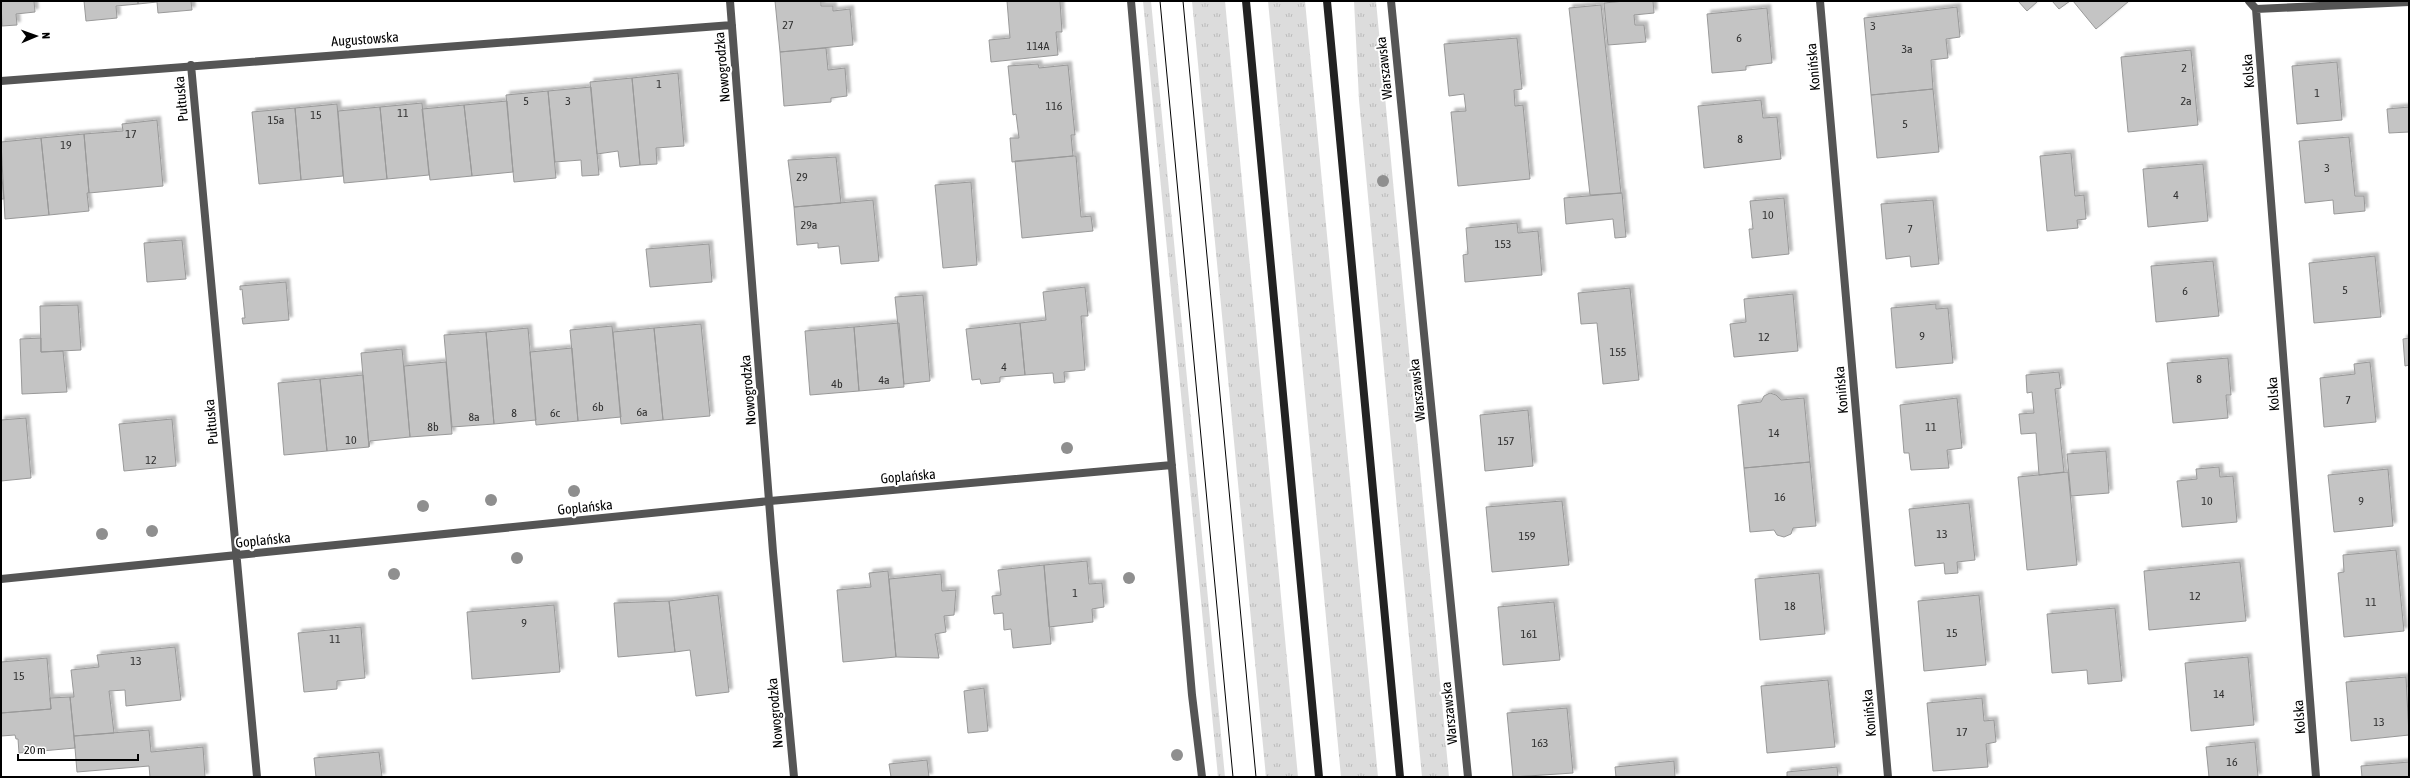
<svg xmlns="http://www.w3.org/2000/svg" width="2410" height="778" viewBox="0 0 2410 778" font-family="'Asap Condensed',sans-serif">
  <style>
    .grass { fill: url(#grass-tufts) }
    .building { fill: #c4c4c4; stroke: #999; filter: url(#shadow) }
    .lines { fill: none; stroke-linecap: round; stroke-linejoin: round }
    .street { stroke: #555; stroke-width: 8 }
    .secondary { stroke: #222; stroke-width: 8 }
    .tram { stroke: #000; stroke-width: 1 }
    .tree { fill: #8f8f8f }
    .labels { text-anchor: middle; dominant-baseline: central; stroke-width: 4; stroke-linejoin: round; paint-order: stroke }
    .number-label { font-size: 12px; fill: #313131 }
    .street-label { font-size: 14px; fill: #000; stroke: #fff }
  </style>
  <defs>
    <pattern id="grass-tufts" width="24" height="20" patternUnits="userSpaceOnUse"><rect width="24" height="20" fill="#dcdcdc"/><path d="M3 7l-1-3M5 7V3M7 7l1-3M15 17l-1-3M17 17v-4M19 17l1-3" fill="none" stroke="#bbb"/></pattern>
    <filter id="shadow"><feDropShadow dx="3.5" dy="-3.5" stdDeviation="1" flood-color="#0004"/></filter>
  </defs>
  <rect width="100%" height="100%" fill="#fff"/>
  <!-- grass -->
  <path class="grass" d="M1143,1H1151L1225,777H1218Z
    M1192,1H1225L1298,777H1266Z
    M1268,1H1305L1378,777H1341Z
    M1354,1H1376L1449,777H1422L1359,100Z"/>
  <!-- building -->
  <path class="building" d="M1,1H34L35,12L16,14L17,25L2,26Z
    M84,1H138V4L116,6L117,18L86,21Z
    M138,1H191L192,10L158,13L157,2L138,4Z
    M775,1H821V6H833V11L850,9L853,45L780,52Z
    M1007,1H1060L1062,32H1056L1058,55L991,62L989,40L1010,38Z
    M1625,1H1653L1654,13L1634,15L1635,25H1644L1646,42L1608,45L1604,3Z
    M2018,1H2038L2027,11Z
    M2052,1H2070L2059,9Z
    M2073,1H2129L2096,29Z
    M1601,5L1621,193L1590,195L1569,8Z
    M1957,7L1960,37L1946,39L1948,58L1931,60L1933,89L1871,95L1864,18Z
    M1767,8L1772,63L1746,66V70L1712,73L1707,14Z
    M1517,38L1522,89L1514,90L1515,106L1523,105L1530,179L1458,186L1451,112L1466,111L1464,94L1449,96L1444,44Z
    M826,48L828,70L845,68L847,96L831,98V102L784,106L780,52Z
    M2191,50L2198,125L2128,132L2121,57Z
    M2337,62L2342,120L2297,124L2292,66Z
    M1038,64L1039,68L1068,65L1075,135H1071L1073,156L1012,162L1010,138H1019L1016,114L1013,115L1008,66Z
    M678,73L684,146L656,148L657,164L640,165L632,78Z
    M632,78L640,165L620,167L618,151L597,154L590,82Z
    M591,87L599,175L582,176L581,160L555,162L548,91Z
    M1933,89L1939,152L1877,158L1871,95Z
    M548,91L556,178L514,182L506,95Z
    M1761,100L1763,118L1777,117L1781,159L1704,168L1698,106Z
    M507,101L513,172L472,176L464,105Z
    M422,103L429,175L387,179L380,107Z
    M337,104L343,176L301,180L295,108Z
    M464,105L472,176L430,180L422,109Z
    M380,107L387,179L344,183L338,111Z
    M2409,107V132L2389,133L2387,109Z
    M295,108L301,180L259,184L252,112Z
    M157,120L163,186L89,193L84,134L123,131L122,124Z
    M84,134L89,193H87L89,211L49,215L41,138Z
    M2349,137L2355,196H2364L2365,211L2334,214L2333,200L2305,203L2299,141Z
    M41,138L49,215L5,219L1,142Z
    M2071,153L2075,196L2084,195L2086,219L2077,220L2078,228L2047,231L2040,156Z
    M1073,156H1076L1081,217L1091,216L1093,231L1022,238L1015,161Z
    M836,157L841,203L794,207L788,160Z
    M2203,164L2208,221L2148,227L2143,169Z
    M1,167L4,199H1Z
    M971,182L977,265L943,268L935,185Z
    M1622,193L1626,237L1615,238L1613,219L1566,224L1564,198Z
    M1784,198L1789,254L1752,258L1749,229H1753L1750,201Z
    M873,200L879,261L841,264L839,246L818,248V243L797,245L794,207Z
    M1933,200L1939,264L1911,267L1910,256L1886,259L1881,204Z
    M1517,223L1518,233L1538,231L1542,275L1465,282L1463,255L1468,254L1466,228Z
    M182,240L186,279L147,282L144,243Z
    M709,244L712,282L650,287L646,249Z
    M2375,256L2381,317L2314,323L2309,263Z
    M2213,261L2219,316L2156,322L2151,266Z
    M286,282L289,320L243,324L242,318H245L242,289L240,290V286Z
    M1085,287L1088,316H1081L1085,370L1064,372L1065,382L1054,383L1053,373L1025,375L1020,323L1046,320L1043,292Z
    M1630,288L1639,380L1603,384L1597,323L1581,324L1578,293Z
    M1793,294L1798,351L1734,357L1730,324L1746,322L1744,299Z
    M923,295L930,381L904,384L895,297Z
    M1936,304V309L1948,308L1953,363L1896,368L1891,308Z
    M78,305L81,350L41,352L40,306Z
    M899,323L904,387L859,391L854,327Z
    M1020,323L1025,375L1000,377V382L981,384L980,379L972,380L966,329Z
    M701,324L710,416L663,420L654,328Z
    M612,326L621,417L578,421L570,330Z
    M854,327L859,391L810,395L805,331Z
    M528,328L536,420L494,424L486,332Z
    M654,328L663,420L621,424L613,332Z
    M486,332L494,424L452,427L444,335Z
    M41,338V352L63,351L67,392L22,394L20,339Z
    M2409,338V365L2405,366L2403,339Z
    M572,348L578,421L536,425L530,352Z
    M402,349L410,437L370,441L369,447L361,353Z
    M2228,358L2231,395H2226L2228,418L2173,423L2167,363Z
    M446,362L452,434L410,437L404,366Z
    M2370,362L2376,422L2324,427L2320,378L2355,374L2354,364Z
    M2059,372L2061,388L2055,389L2064,472L2039,475L2036,433L2021,434L2019,414L2034,413L2032,392L2027,393L2026,375Z
    M363,375L369,447L327,451L320,379Z
    M320,379L327,451L284,455L278,383Z
    M1770,393L1776,395L1781,400L1804,398L1810,462L1744,468L1738,405L1761,402L1764,396Z
    M1957,398L1962,448L1947,450L1949,468L1911,470L1909,453H1904L1900,405Z
    M1528,410L1533,466L1485,471L1480,415Z
    M26,418L31,478L1,481V420Z
    M172,419L176,466L124,471L119,424Z
    M2106,451L2109,493L2071,496L2067,454Z
    M1810,462L1816,526L1793,528L1791,534L1784,537L1777,535L1774,530L1750,532L1744,468Z
    M2219,467L2220,477L2233,476L2237,522L2182,527L2177,481L2197,479L2196,469Z
    M2388,469L2393,526L2334,532L2328,475Z
    M2068,472L2077,565L2027,570L2018,477Z
    M1562,501L1569,565L1492,572L1486,507Z
    M1969,503L1975,560L1957,562L1958,573L1945,574L1944,563L1915,566L1909,509Z
    M2396,550L2404,631L2344,637L2338,573L2344,572L2343,555Z
    M1087,561L1089,584L1102,583L1104,607L1092,609L1093,622L1049,627L1044,565Z
    M2240,562L2246,621L2149,630L2144,571Z
    M1044,565L1051,644L1013,648L1011,629L1004,630L1003,613L994,614L992,596L1001,595L998,570Z
    M888,571L896,657L843,662L837,590L871,587L869,573Z
    M1819,573L1825,634L1760,640L1755,579Z
    M941,574L942,591L956,590L954,615L944,616L946,632L935,634L939,658L896,657L889,579Z
    M718,595L729,692L696,696L690,650L675,652L669,601Z
    M1979,595L1986,665L1924,671L1918,601Z
    M669,601L675,652L618,657L614,603Z
    M1554,602L1560,660L1503,665L1498,607Z
    M554,605L560,672L472,679L467,612Z
    M2115,608L2122,681L2088,684L2087,670L2052,673L2047,614Z
    M361,627L365,678L337,681V689L304,692L298,633Z
    M175,647L181,700L126,706L125,690L109,691L114,733L74,736L70,697H74L71,670L99,667L97,655Z
    M2248,657L2254,725L2191,731L2185,663Z
    M47,658L51,709L1,713V662Z
    M2406,677L2409,735L2351,741L2346,682Z
    M1828,680L1835,747L1767,753L1761,686Z
    M984,688L988,731L968,733L964,691Z
    M70,697L75,748L19,753L18,739H16L15,735L1,736V713L51,709L50,698Z
    M1982,698L1984,721L1994,720L1996,742L1986,744L1988,767L1933,771L1927,703Z
    M1567,708L1573,773L1513,777L1507,713Z
    M149,730L151,752L203,747L205,777H150L149,766L77,772L74,736Z
    M2255,742L2258,777H2209L2206,747Z
    M379,752L382,777H316L314,758Z
    M927,760L929,777H891L889,764Z
    M1674,761L1675,777H1616L1615,767Z
    M2409,762V777H2362L2361,766Z
    M1837,767L1838,777H1787V772Z"/>
  <g class="lines">
    <!-- street -->
    <path class="street" d="M730,1L773,552L794,777
      M1131,1L1192,695L1202,777
      M1391,1L1468,777
      M1820,1L1888,777
      M2249,1L2256,9L2409,2
      M2256,9L2316,777
      M191,65L257,777
      M1,81L732,25
      M1,579L770,501L1172,465"/>
    <!-- secondary -->
    <path class="secondary" d="M1246,1L1319,777
      M1327,1L1400,777"/>
    <!-- tram -->
    <path class="tram" d="M1160,1L1233,777
      M1183,1L1256,777"/>
  </g>
  <!-- trees -->
  <g class="tree">
    <circle cx="1383" cy="181" r="6"/>
    <circle cx="1067" cy="448" r="6"/>
    <circle cx="574" cy="491" r="6"/>
    <circle cx="491" cy="500" r="6"/>
    <circle cx="423" cy="506" r="6"/>
    <circle cx="152" cy="531" r="6"/>
    <circle cx="102" cy="534" r="6"/>
    <circle cx="517" cy="558" r="6"/>
    <circle cx="394" cy="574" r="6"/>
    <circle cx="1129" cy="578" r="6"/>
    <circle cx="1177" cy="755" r="6"/>
  </g>
  <g class="labels">
    <!-- number labels -->
    <g class="number-label">
      <text x="788" y="25">27</text>
      <text x="1873" y="26">3</text>
      <text x="1739" y="38">6</text>
      <text x="1038" y="46">114A</text>
      <text x="1907" y="49">3a</text>
      <text x="2184" y="68">2</text>
      <text x="659" y="84">1</text>
      <text x="2317" y="93">1</text>
      <text x="526" y="101">5</text>
      <text x="568" y="101">3</text>
      <text x="2186" y="101">2a</text>
      <text x="1054" y="106">116</text>
      <text x="403" y="113">11</text>
      <text x="316" y="115">15</text>
      <text x="276" y="120">15a</text>
      <text x="1905" y="124">5</text>
      <text x="131" y="134">17</text>
      <text x="1740" y="139">8</text>
      <text x="66" y="145">19</text>
      <text x="2327" y="168">3</text>
      <text x="802" y="177">29</text>
      <text x="2176" y="195">4</text>
      <text x="1768" y="215">10</text>
      <text x="809" y="225">29a</text>
      <text x="1910" y="229">7</text>
      <text x="1503" y="244">153</text>
      <text x="2345" y="290">5</text>
      <text x="2185" y="291">6</text>
      <text x="1922" y="336">9</text>
      <text x="1764" y="337">12</text>
      <text x="1618" y="352">155</text>
      <text x="1004" y="367">4</text>
      <text x="2199" y="379">8</text>
      <text x="884" y="380">4a</text>
      <text x="837" y="384">4b</text>
      <text x="2348" y="400">7</text>
      <text x="598" y="407">6b</text>
      <text x="642" y="412">6a</text>
      <text x="514" y="413">8</text>
      <text x="555" y="413">6c</text>
      <text x="474" y="417">8a</text>
      <text x="433" y="427">8b</text>
      <text x="1931" y="427">11</text>
      <text x="1774" y="433">14</text>
      <text x="351" y="440">10</text>
      <text x="1506" y="441">157</text>
      <text x="151" y="460">12</text>
      <text x="1780" y="497">16</text>
      <text x="2207" y="501">10</text>
      <text x="2361" y="501">9</text>
      <text x="1942" y="534">13</text>
      <text x="1527" y="536">159</text>
      <text x="1075" y="593">1</text>
      <text x="2195" y="596">12</text>
      <text x="2371" y="602">11</text>
      <text x="1790" y="606">18</text>
      <text x="524" y="623">9</text>
      <text x="1952" y="633">15</text>
      <text x="1529" y="634">161</text>
      <text x="335" y="639">11</text>
      <text x="136" y="661">13</text>
      <text x="19" y="676">15</text>
      <text x="2219" y="694">14</text>
      <text x="2379" y="722">13</text>
      <text x="1962" y="732">17</text>
      <text x="1540" y="743">163</text>
      <text x="2232" y="762">16</text>
    </g>
    <!-- street labels -->
    <g class="street-label">
      <text transform="translate(365 39) rotate(-4)">Augustowska</text>
      <text transform="translate(722 67) rotate(-95)">Nowogrodzka</text>
      <text transform="translate(1813 67) rotate(-95)">Konińska</text>
      <text transform="translate(1384 68) rotate(-96)">Warszawska</text>
      <text transform="translate(2248 71) rotate(-94)">Kolska</text>
      <text transform="translate(181 99) rotate(-95)">Pułtuska</text>
      <text transform="translate(748 390) rotate(-95)">Nowogrodzka</text>
      <text transform="translate(1417 390) rotate(-96)">Warszawska</text>
      <text transform="translate(1841 390) rotate(-95)">Konińska</text>
      <text transform="translate(2273 394) rotate(-94)">Kolska</text>
      <text transform="translate(211 422) rotate(-95)">Pułtuska</text>
      <text transform="translate(908 476) rotate(-5)">Goplańska</text>
      <text transform="translate(585 507) rotate(-6)">Goplańska</text>
      <text transform="translate(263 540) rotate(-6)">Goplańska</text>
      <text transform="translate(775 713) rotate(-95)">Nowogrodzka</text>
      <text transform="translate(1449 713) rotate(-96)">Warszawska</text>
      <text transform="translate(1869 713) rotate(-95)">Konińska</text>
      <text transform="translate(2299 717) rotate(-94)">Kolska</text>
    </g>
  </g>
  <!-- border -->
  <rect width="2410" height="778" fill="none" stroke="#000000" stroke-width="4"/>
  <!-- north arrow -->
  <g transform="translate(36 36) rotate(88)" stroke="#ffffff" stroke-width="3" paint-order="stroke">
  <path d="M0-3L7 15L0 10L-7 15Z" fill="#000000"/>
  <text y="-6" font-size="11" font-weight="bold" text-anchor="middle" fill="#000000">N</text>
  </g>
  <!-- scale -->
  <path d="M18 754v6h120v-6" fill="none" stroke="#000000" stroke-width="2"/>
  <text x="24" y="754" font-size="12" fill="#000000" stroke="#ffffff" stroke-width="3" paint-order="stroke">20 m</text>
</svg>
